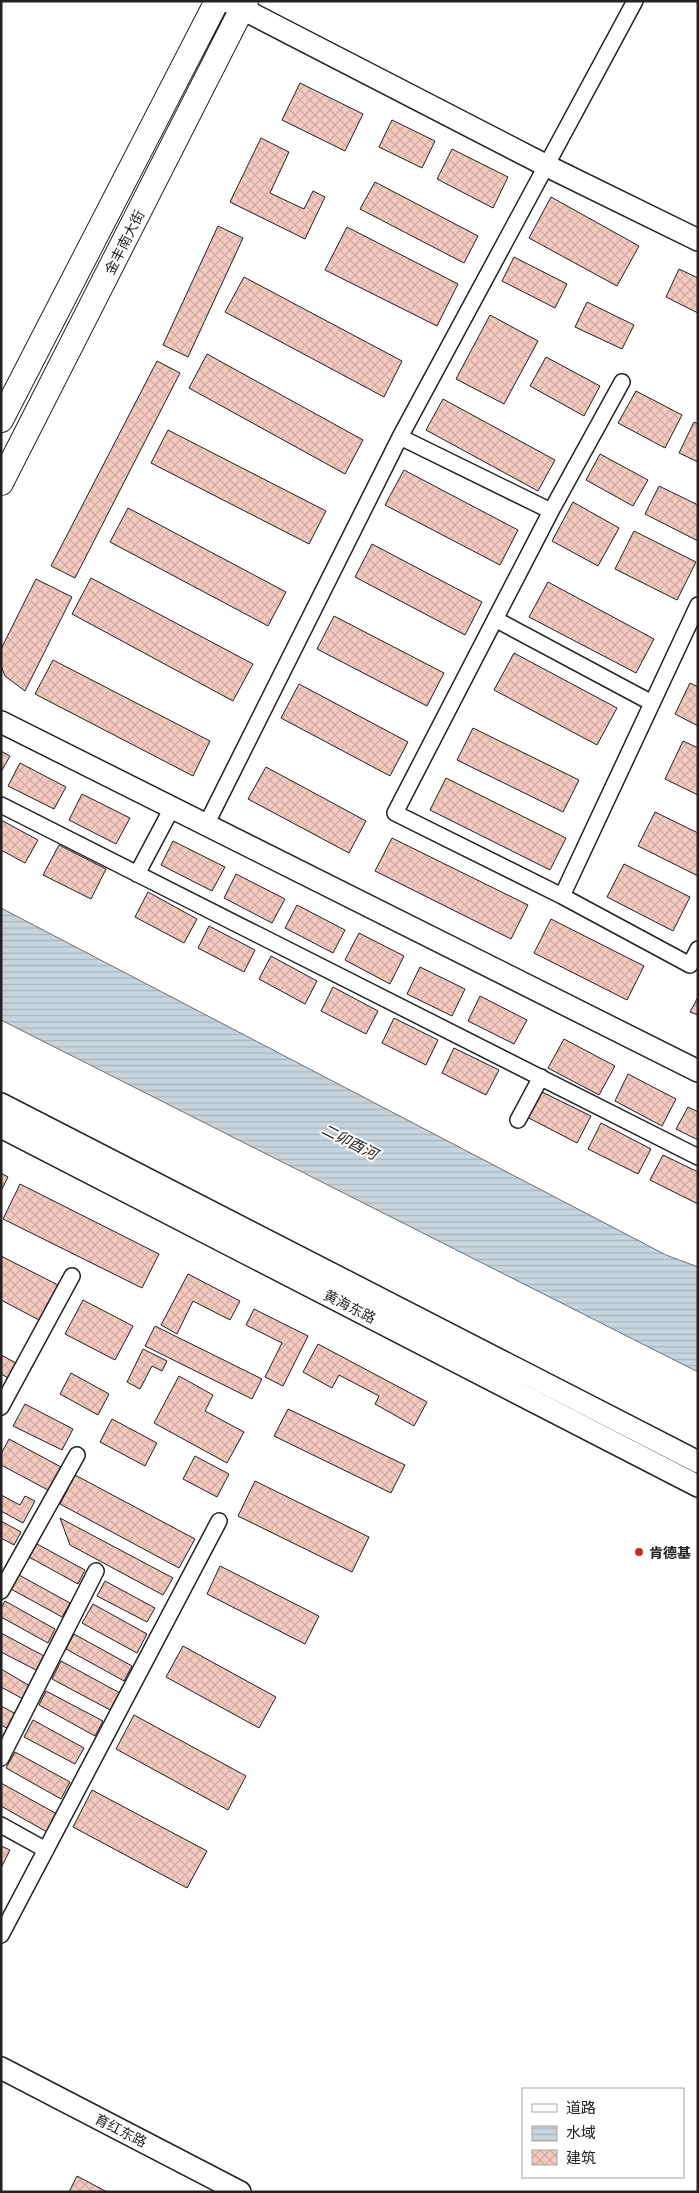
<svg xmlns="http://www.w3.org/2000/svg" width="699" height="2193" viewBox="0 0 699 2193" font-family="Lato,'Noto Sans SC',sans-serif">
  <style>
    .water { fill: url(#water-rules); stroke: #6f6f6f }
    .building { fill: url(#building-cross-hatch); stroke: #222 }
    .lines { fill: none; stroke-linecap: round; stroke-linejoin: round }
    .street-casing { stroke: #222; stroke-width: 18 }
    .secondary-casing { stroke: #222; stroke-width: 24 }
    .primary-casing { stroke: #222; stroke-width: 26 }
    .street { stroke: #fff; stroke-width: 15 }
    .secondary { stroke: #fff; stroke-width: 21 }
    .primary { stroke: #fff; stroke-width: 24 }
    .poi-dot { fill: #c62828; stroke: #fff; stroke-width: 2 }
    .labels { text-anchor: middle; dominant-baseline: central; stroke-width: 4; stroke-linejoin: round; paint-order: stroke }
    .street-label { font-size: 14px; fill: #222; stroke: #fff }
    .poi-label { font-size: 14px; font-weight: bold; fill: #222; stroke: #fff; text-anchor: start }
    .water-label { font-size: 15px; font-style: italic; fill: #222; stroke: #fff }
  </style>
  <defs>
    <pattern id="water-rules" width="6" height="5" patternUnits="userSpaceOnUse" patternTransform="scale(1.25)"><rect width="6" height="5" fill="#c7d3dd"/><path d="M0 2.5h6" fill="none" stroke="#abb5bd"/></pattern>
    <pattern id="building-cross-hatch" width="8" height="8" patternUnits="userSpaceOnUse" patternTransform="scale(1.25)"><rect width="8" height="8" fill="#f3c9c0"/><path d="M0 0l8 8M0 8l8-8" fill="none" stroke="#d0aca5"/></pattern>
  </defs>
  <rect width="100%" height="100%" fill="#fff"/>
  <!-- water -->
  <path class="water" d="M1,908L666,1255L698,1267V1372L1,1020Z"/>
  <!-- building -->
  <path class="building" d="M300,83L363,114L345,151L282,120Z
    M392,120L435,141L422,168L379,147Z
    M261,138L289,152L270,193L304,209L313,191L325,197L305,239L230,202Z
    M452,149L508,177L493,208L437,179Z
    M375,182L478,236L464,263L360,209Z
    M551,197L639,246L617,286L529,238Z
    M218,226L243,238L188,357L163,345Z
    M347,227L458,284L437,326L325,270Z
    M514,257L567,284L555,308L502,281Z
    M679,269L698,278V313L666,297Z
    M244,277L402,361L384,397L225,312Z
    M587,302L634,325L622,349L575,327Z
    M490,315L538,341L504,404L456,379Z
    M207,354L363,440L345,474L189,388Z
    M546,357L600,386L584,416L530,386Z
    M157,361L180,373L75,578L51,566Z
    M636,391L682,415L665,448L618,423Z
    M443,399L555,460L538,491L426,430Z
    M694,422L698,424V462L679,453Z
    M168,430L326,511L309,544L151,463Z
    M600,454L648,480L633,506L586,480Z
    M404,470L518,530L500,565L385,505Z
    M659,486L698,505V541L645,514Z
    M573,502L619,528L598,566L552,541Z
    M128,508L286,592L268,626L110,542Z
    M634,531L696,562L677,600L615,569Z
    M372,544L482,602L465,635L355,577Z
    M91,578L253,664L233,701L72,614Z
    M36,579L72,597L25,691L5,676L1,666V649Z
    M548,582L654,639L636,673L529,617Z
    M334,616L444,673L427,706L317,649Z
    M514,653L617,708L597,745L494,690Z
    M53,660L210,741L193,776L35,694Z
    M690,683L698,687V726L675,714Z
    M299,684L408,742L390,776L281,718Z
    M473,728L579,780L563,812L457,760Z
    M683,741L698,748V795L665,779Z
    M1,751L10,756L1,772Z
    M20,763L66,787L54,809L8,786Z
    M266,767L366,821L349,853L248,799Z
    M446,778L566,838L550,870L430,810Z
    M82,794L130,818L116,844L69,820Z
    M655,812L698,833V876L638,846Z
    M1,820L38,840L25,863L1,850Z
    M392,838L528,905L511,939L375,871Z
    M173,841L225,867L212,891L161,865Z
    M59,845L106,869L91,899L43,875Z
    M624,864L690,897L673,931L607,897Z
    M236,874L285,899L272,923L224,898Z
    M148,892L197,919L184,943L135,917Z
    M297,905L345,930L333,953L285,928Z
    M551,919L644,966L627,1000L534,953Z
    M209,926L255,950L244,972L198,948Z
    M359,933L404,956L390,984L345,960Z
    M271,956L317,981L305,1004L259,979Z
    M420,967L465,989L452,1016L407,994Z
    M333,987L378,1011L366,1034L321,1011Z
    M480,996L527,1020L514,1044L468,1021Z
    M698,997V1015L690,1012Z
    M394,1018L438,1040L426,1065L382,1043Z
    M564,1039L615,1066L599,1095L548,1068Z
    M454,1048L499,1070L486,1095L442,1073Z
    M628,1074L676,1099L662,1126L615,1101Z
    M540,1091L591,1116L577,1143L527,1117Z
    M688,1107L698,1112V1140L676,1129Z
    M601,1123L651,1149L638,1174L588,1149Z
    M663,1155L698,1172V1204L650,1180Z
    M1,1173L8,1177L1,1191Z
    M20,1184L159,1254L142,1288L3,1219Z
    M1,1256L58,1285L39,1320L1,1300Z
    M188,1274L240,1301L230,1320L193,1301L177,1334L161,1325Z
    M83,1300L133,1326L115,1360L65,1334Z
    M254,1309L308,1336L283,1386L265,1377L282,1343L246,1325Z
    M155,1326L262,1379L252,1399L145,1346Z
    M318,1344L427,1402L414,1426L375,1404L379,1396L339,1375L332,1388L303,1372Z
    M143,1349L167,1361L162,1371L152,1366L140,1389L127,1382Z
    M1,1355L16,1363L8,1378L1,1374Z
    M71,1373L109,1394L98,1415L60,1394Z
    M179,1376L213,1395L205,1411L244,1432L227,1463L154,1423Z
    M25,1404L73,1429L62,1450L13,1426Z
    M288,1409L405,1465L391,1493L274,1436Z
    M112,1419L157,1443L145,1466L100,1442Z
    M9,1439L61,1467L48,1490L1,1465V1454Z
    M195,1456L229,1474L217,1497L183,1479Z
    M75,1475L195,1539L179,1568L60,1504Z
    M255,1481L369,1537L352,1572L238,1516Z
    M1,1495L20,1505L25,1496L35,1501L23,1523L1,1511Z
    M60,1518L173,1578L163,1595L70,1545Z
    M1,1521L21,1532L14,1545L1,1538Z
    M37,1544L85,1570L78,1584L29,1557Z
    M220,1566L319,1616L305,1644L207,1594Z
    M19,1575L70,1603L62,1617L11,1589Z
    M105,1581L155,1608L147,1622L97,1596Z
    M5,1601L55,1629L48,1643L1,1617V1608Z
    M93,1604L147,1634L137,1653L82,1623Z
    M1,1633L44,1656L36,1670L1,1652Z
    M74,1634L132,1666L124,1681L66,1649Z
    M183,1646L276,1697L259,1728L166,1677Z
    M61,1661L120,1693L110,1710L52,1679Z
    M1,1669L30,1686L23,1699L1,1687Z
    M46,1691L103,1721L95,1736L39,1705Z
    M1,1706L16,1714L8,1729L1,1725Z
    M134,1715L246,1776L228,1810L116,1749Z
    M33,1720L84,1748L75,1764L24,1737Z
    M15,1752L70,1782L61,1799L6,1768Z
    M1,1783L57,1814L47,1832L1,1806Z
    M92,1790L207,1851L187,1888L73,1827Z
    M1,1846L10,1850L1,1868Z
    M77,2176L107,2192H69Z"/>
  <g class="lines">
    <!-- street casing -->
    <g class="street-casing">
      <path id="street" d="M622,382L551,511L395,813L562,896L690,965L698,949
        M400,437L551,511
        M495,619L652,703
        M1,805L698,1157
        M206,825L400,437L635,1
        M137,874L172,808
        M562,896L698,605
        M518,1120L541,1077
        M1,1407L72,1276
        M1,1591L77,1455
        M1,1758L96,1571
        M1,1825L46,1850
        M1,1935L219,1521"/>
    </g>
    <!-- secondary casing -->
    <g class="secondary-casing">
      <path id="secondary" d="M227,1L547,166L698,240
        M1,722L698,1071
        M1,1104L698,1462
        M1,1127L698,1486
        M1,2068L240,2192"/>
    </g>
    <!-- primary casing -->
    <g class="primary-casing">
      <path id="primary" d="M1,420L217,1
        M1,483L246,1"/>
    </g>
    <!-- street -->
    <use href="#street" class="street"/>
    <!-- secondary -->
    <use href="#secondary" class="secondary"/>
    <!-- primary -->
    <use href="#primary" class="primary"/>
  </g>
  <!-- markers -->
  <circle class="poi-dot" cx="639" cy="1552" r="5"/>
  <g class="labels">
    <!-- street labels -->
    <g class="street-label">
      <text transform="translate(124 242) rotate(-63)">金丰南大街</text>
      <text transform="translate(350 1306) rotate(27)">黄海东路</text>
      <text transform="translate(121 2130) rotate(27)">育红东路</text>
    </g>
    <!-- poi labels -->
    <g class="poi-label">
      <text x="649" y="1552">肯德基</text>
    </g>
    <!-- water labels -->
    <g class="water-label">
      <text transform="translate(350 1141) rotate(27)">二卯酉河</text>
    </g>
  </g>
  <!-- border -->
  <rect width="699" height="2193" fill="none" stroke="#222222" stroke-width="5"/>
  <!-- legend -->
  <rect x="522" y="2088" width="162" height="90" fill="#ffffff" stroke="#a7a7a7"/>
  <rect x="532" y="2104" width="25" height="8" fill="#ffffff" stroke="#a7a7a7"/>
  <text x="566" y="2113" font-size="15" fill="#222222">道路</text>
  <rect x="532" y="2126" width="25" height="15" fill="url(#water-rules)" stroke="#a7a7a7"/>
  <text x="566" y="2138" font-size="15" fill="#222222">水域</text>
  <rect x="532" y="2150" width="25" height="15" fill="url(#building-cross-hatch)" stroke="#a7a7a7"/>
  <text x="566" y="2163" font-size="15" fill="#222222">建筑</text>
</svg>
